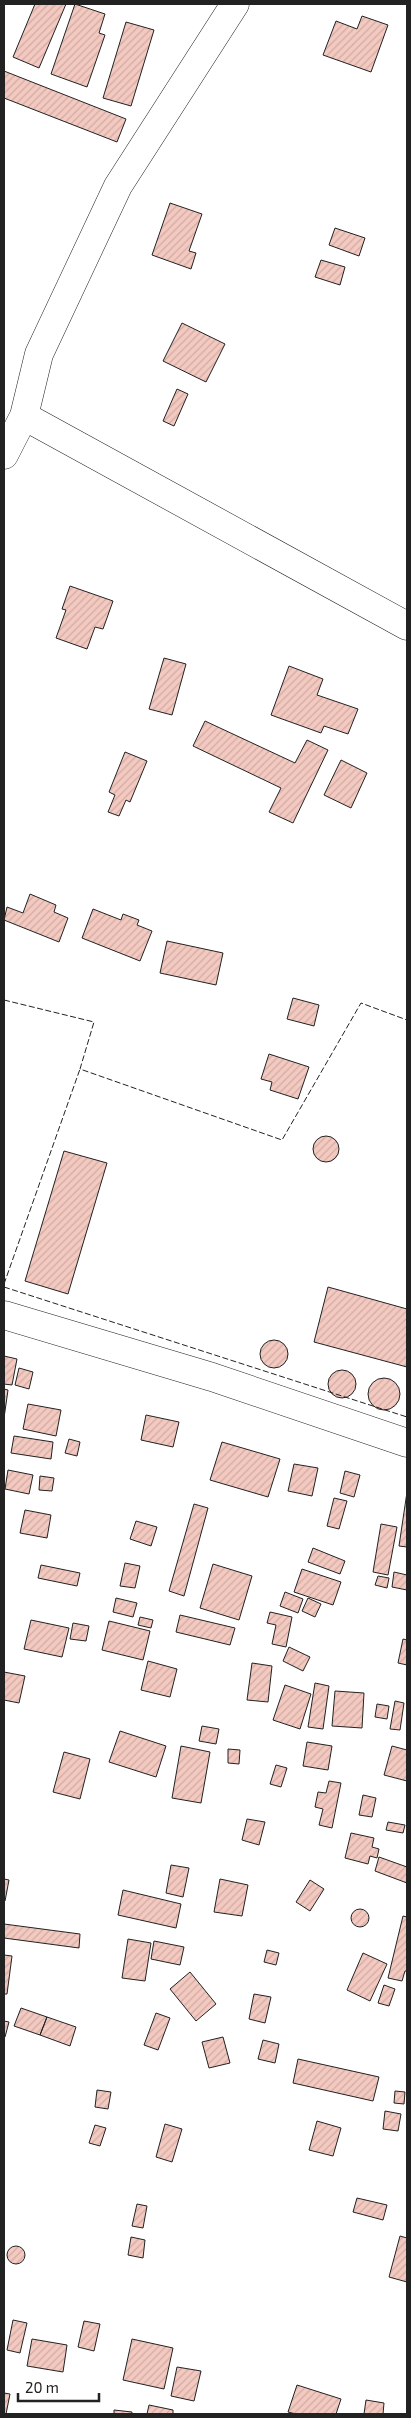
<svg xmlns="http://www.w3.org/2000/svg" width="411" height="2418" viewBox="0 0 411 2418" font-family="'Exo 2',sans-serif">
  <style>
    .building { fill: url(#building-hatch); stroke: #222 }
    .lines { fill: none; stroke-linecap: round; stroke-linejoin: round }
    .minor-casing { stroke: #222; stroke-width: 29 }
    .minor { stroke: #fff; stroke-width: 28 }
    .fence { stroke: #222; stroke-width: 1; stroke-dasharray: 6 2.5; stroke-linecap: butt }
  </style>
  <defs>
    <pattern id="building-hatch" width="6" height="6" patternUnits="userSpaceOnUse" patternTransform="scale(1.25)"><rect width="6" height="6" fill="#f3c9c0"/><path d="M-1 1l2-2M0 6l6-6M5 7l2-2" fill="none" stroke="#d0aca5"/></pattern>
  </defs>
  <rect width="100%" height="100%" fill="#fff"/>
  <!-- building -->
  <path class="building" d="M35,4H66L39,68L13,57Z
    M75,4L105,14L99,33L105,35L87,87L51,74Z
    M362,16L388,25L371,72L323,55L336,21L357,29Z
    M126,22L154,30L131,106L103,98Z
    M4,71L126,119L117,142L4,98Z
    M170,203L202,214L189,251L196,253L191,269L152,255Z
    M335,228L365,238L359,256L329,245Z
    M321,260L345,267L340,285L315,277Z
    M182,323L225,344L206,382L163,361Z
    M177,389L188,394L174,426L163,421Z
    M70,586L113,601L103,629L95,627L87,649L56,638L66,610L62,609Z
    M164,658L186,664L172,715L149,709Z
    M289,666L323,679L317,695L358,709L348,734L324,726L321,733L271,715Z
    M205,721L295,763L307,740L328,750L293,823L269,812L281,788L193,746Z
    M125,752L147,761L130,802L126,800L119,816L108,812L115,795L109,792Z
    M341,760L367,773L351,808L324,795Z
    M30,894L56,905L54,912L68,918L59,942L4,920L7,907L23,913Z
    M93,909L121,920L123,914L139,920L137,925L152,931L140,961L82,938Z
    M167,941L223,953L216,985L160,973Z
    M293,998L319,1005L314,1026L287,1019Z
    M269,1054L309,1067L298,1099L270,1090L272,1082L261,1079Z
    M313 1149a13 13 0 1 1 26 0a13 13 0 1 1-26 0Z
    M64,1151L107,1163L68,1294L25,1281Z
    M328,1287L407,1309V1367L314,1342Z
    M260 1354a14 14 0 1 1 28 0a14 14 0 1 1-28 0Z
    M4,1356L17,1359L12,1385L4,1384Z
    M19,1368L33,1372L29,1389L15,1385Z
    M328 1384a14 14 0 1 1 28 0a14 14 0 1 1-28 0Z
    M368 1394a16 16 0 1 1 32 0a16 16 0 1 1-32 0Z
    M4,1389L8,1390L4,1418Z
    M28,1404L61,1410L56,1436L23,1429Z
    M146,1415L179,1422L173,1447L141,1440Z
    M14,1436L53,1442L51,1459L11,1453Z
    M69,1439L80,1442L77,1456L65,1453Z
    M222,1442L280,1459L268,1497L210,1480Z
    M294,1464L318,1468L312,1496L288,1491Z
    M8,1470L33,1475L29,1494L5,1489Z
    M345,1471L360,1475L354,1497L340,1493Z
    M40,1476L54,1478L52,1491L39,1490Z
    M407,1492V1547L399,1546Z
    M334,1498L347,1501L339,1529L327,1526Z
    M194,1504L208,1508L184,1596L169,1591Z
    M25,1510L51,1515L47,1538L20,1533Z
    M136,1521L157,1527L151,1546L130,1539Z
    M381,1524L397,1527L388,1575L373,1572Z
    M313,1548L345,1561L340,1574L308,1562Z
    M125,1563L140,1566L135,1588L120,1586Z
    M213,1564L252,1576L239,1620L200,1608Z
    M41,1565L80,1573L77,1586L38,1578Z
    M302,1569L341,1582L333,1605L294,1592Z
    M394,1572L407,1575V1590L392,1587Z
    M378,1576L389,1578L387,1588L375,1585Z
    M285,1592L303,1599L298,1613L280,1606Z
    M116,1598L137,1603L133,1617L113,1612Z
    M308,1598L321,1604L315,1617L302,1611Z
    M270,1612L292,1617L286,1647L272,1644L276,1625L267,1623Z
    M180,1615L235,1628L230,1645L176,1632Z
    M140,1617L153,1620L151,1628L138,1625Z
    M31,1620L69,1628L62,1657L24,1649Z
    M109,1621L150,1631L143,1660L102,1650Z
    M73,1623L89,1626L86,1641L70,1639Z
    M403,1639L407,1640V1665L398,1663Z
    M289,1647L310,1657L303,1671L283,1661Z
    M148,1661L177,1669L170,1697L141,1690Z
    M252,1663L272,1666L268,1702L247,1700Z
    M4,1672L25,1676L19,1703L4,1700Z
    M315,1683L329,1686L323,1729L308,1727Z
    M285,1685L311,1694L300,1729L273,1720Z
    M335,1691L364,1693L362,1728L332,1726Z
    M395,1701L404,1703L400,1730L390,1729Z
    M377,1704L389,1706L387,1719L375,1717Z
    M202,1726L219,1729L216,1744L199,1741Z
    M120,1731L166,1746L156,1777L109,1762Z
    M307,1742L332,1746L328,1770L303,1766Z
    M181,1746L210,1752L201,1803L172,1798Z
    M392,1746L407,1750V1781L384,1775Z
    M228,1749L240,1750L239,1764L228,1763Z
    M64,1752L90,1759L80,1799L53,1792Z
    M276,1765L287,1768L281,1787L270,1784Z
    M329,1781L341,1783L332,1828L319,1825L323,1809L315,1807L318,1792L326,1793Z
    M363,1795L376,1798L372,1817L359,1815Z
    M247,1819L265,1822L259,1845L242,1840Z
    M388,1822L405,1825L403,1833L386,1830Z
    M351,1833L374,1838L372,1847L379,1849L377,1858L370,1856L368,1864L345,1858Z
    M379,1857L407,1867V1883L375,1871Z
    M171,1865L189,1868L183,1897L166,1893Z
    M4,1879L9,1880L5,1901H4Z
    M220,1879L248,1885L242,1916L214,1912Z
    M310,1880L324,1889L310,1911L296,1902Z
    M123,1890L181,1904L176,1928L118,1915Z
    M351 1918a9 9 0 1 1 18 0a9 9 0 1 1-18 0Z
    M403,1916L407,1917V1971H405L402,1981L388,1978Z
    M4,1924L80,1934L79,1948L4,1938Z
    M128,1939L151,1943L145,1981L122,1978Z
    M154,1941L184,1947L180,1965L151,1959Z
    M267,1950L279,1953L276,1965L264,1962Z
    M363,1953L387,1964L370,2001L347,1990Z
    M4,1955L12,1956L7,1994H4Z
    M190,1972L216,2004L196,2021L170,1989Z
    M384,1985L395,1989L389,2006L378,2003Z
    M254,1994L271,1997L265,2023L249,2019Z
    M21,2008L47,2017L40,2035L14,2026Z
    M156,2013L170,2018L158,2050L144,2045Z
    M47,2017L76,2027L70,2046L40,2035Z
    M4,2021L9,2022L5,2037H4Z
    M223,2037L230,2063L209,2068L202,2042Z
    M263,2040L279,2044L275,2063L258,2059Z
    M298,2059L379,2077L373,2101L293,2083Z
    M97,2090L111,2092L108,2109L95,2107Z
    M395,2091L405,2092L404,2104L394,2103Z
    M385,2111L401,2114L398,2131L383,2129Z
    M317,2121L341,2128L333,2156L309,2150Z
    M165,2124L182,2129L172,2162L156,2157Z
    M95,2125L106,2128L100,2146L89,2143Z
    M357,2198L387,2205L383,2220L353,2212Z
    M137,2204L147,2206L143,2228L132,2226Z
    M400,2236L407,2238V2282L389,2277Z
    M131,2237L145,2240L143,2258L128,2255Z
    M7 2255a9 9 0 1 1 18 0a9 9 0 1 1-18 0Z
    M13,2320L27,2323L20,2353L7,2350Z
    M84,2321L100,2324L94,2351L78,2347Z
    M32,2339L67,2345L63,2372L27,2366Z
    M132,2339L173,2348L164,2389L123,2380Z
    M177,2367L201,2371L194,2401L171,2396Z
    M297,2385L341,2399L336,2414H296L288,2412Z
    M4,2393L10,2394L6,2414H4Z
    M366,2400L384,2403L383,2414H364Z
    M149,2405L173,2410V2414H147Z
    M114,2410L132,2412V2414H114Z"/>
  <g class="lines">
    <!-- minor casing -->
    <g class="minor-casing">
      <path id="minor" d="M24,416L407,626
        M4,455L24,416L39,354L118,186L235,4
        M4,1315L212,1377L407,1443"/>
    </g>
    <!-- minor -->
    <use href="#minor" class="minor"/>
    <!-- fence -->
    <path class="fence" d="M4,1000L94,1022L80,1069L282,1140L361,1003L407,1020
      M4,1284L80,1069
      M4,1287L407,1417"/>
  </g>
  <!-- border -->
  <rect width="411" height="2418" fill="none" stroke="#222222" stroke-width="10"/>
  <!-- scale -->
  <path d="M18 2393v8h81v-8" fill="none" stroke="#222222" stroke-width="2.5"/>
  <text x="25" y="2393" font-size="15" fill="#222222" stroke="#ffffff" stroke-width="4" paint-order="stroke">20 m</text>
</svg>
